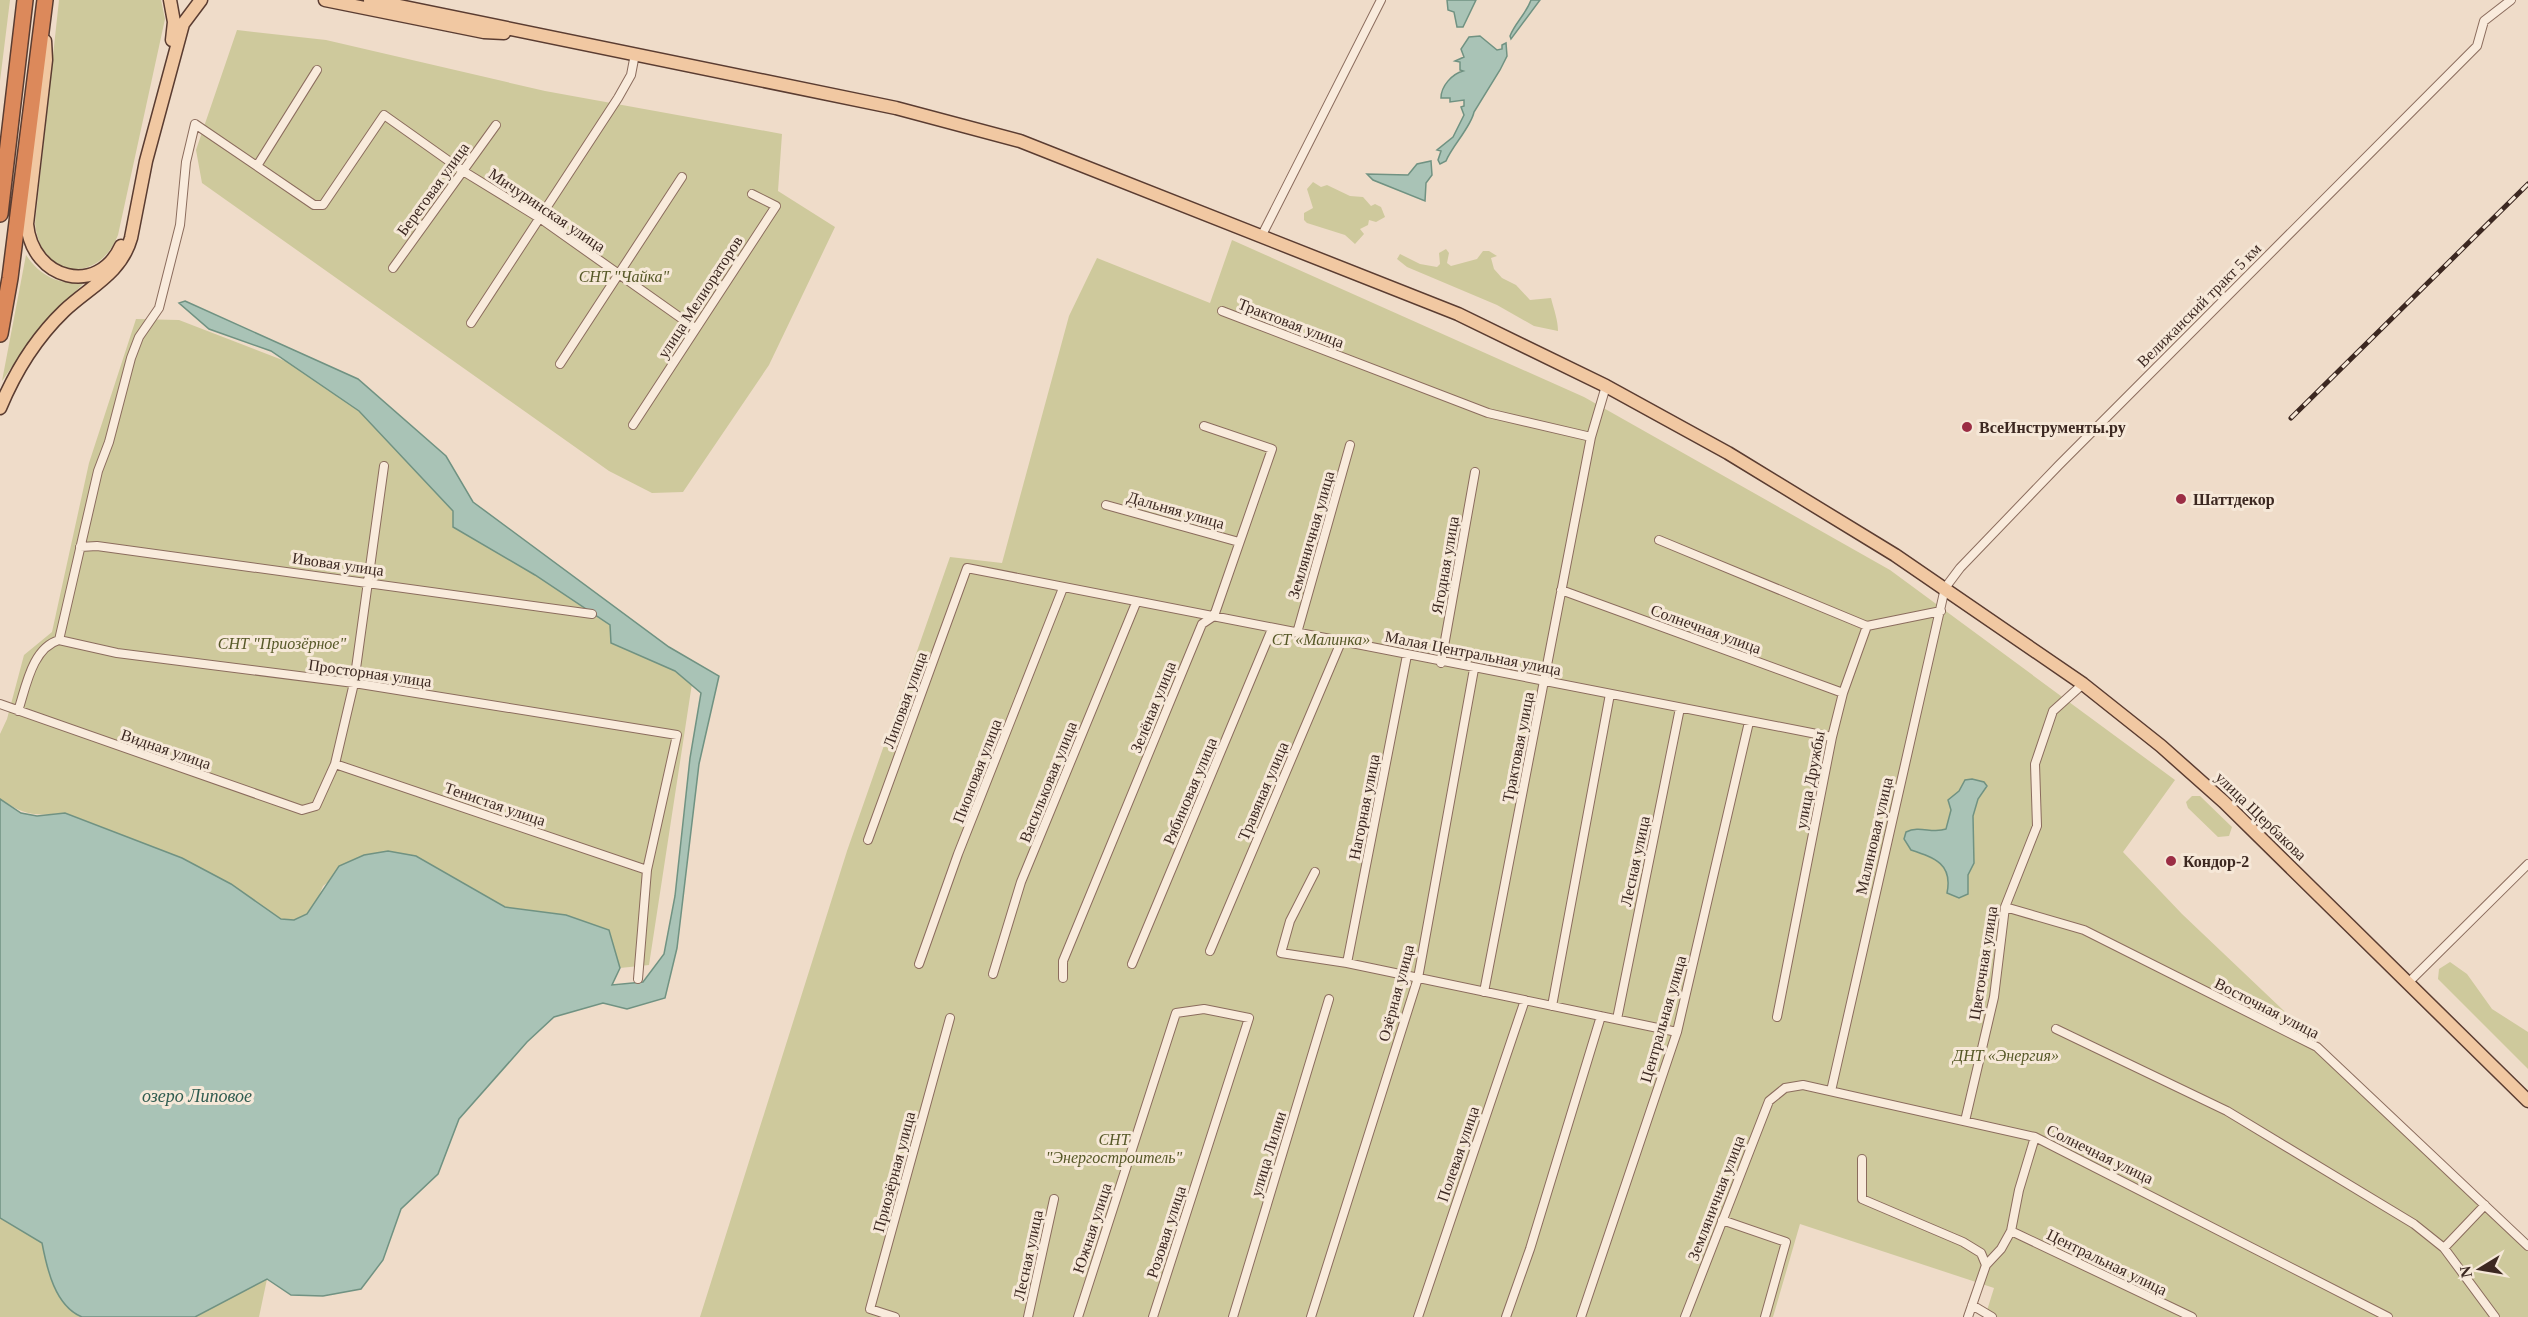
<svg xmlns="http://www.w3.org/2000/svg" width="2528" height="1317" viewBox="0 0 2528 1317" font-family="'Times New Roman',serif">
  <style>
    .green { fill: #cec99c }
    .water { fill: #a9c3b6; stroke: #709282; stroke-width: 1.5 }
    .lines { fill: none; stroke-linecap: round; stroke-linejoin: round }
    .street-casing { stroke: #8b6c5d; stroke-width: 10 }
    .primary-casing { stroke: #5a3c31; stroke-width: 15 }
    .highway-casing { stroke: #5a3c31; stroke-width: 18 }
    .street { stroke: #f9ebdc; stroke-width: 8 }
    .primary { stroke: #f1c8a2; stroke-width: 12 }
    .highway { stroke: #dc895b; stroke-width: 15 }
    .rail-casing { stroke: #3c2821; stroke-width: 5 }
    .rail { stroke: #f6e8d8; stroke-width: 3; stroke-dasharray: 9; stroke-linecap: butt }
    .poi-dot { fill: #9b2d44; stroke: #f6e8d8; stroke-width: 2 }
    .labels { text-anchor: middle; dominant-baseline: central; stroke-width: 6; stroke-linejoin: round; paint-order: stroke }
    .street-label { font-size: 16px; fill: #3c2821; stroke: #f6e8d8 }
    .park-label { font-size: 16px; font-style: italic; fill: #565827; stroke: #f6e8d8 }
    .poi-label { font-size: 16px; font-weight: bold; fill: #3c2821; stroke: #f6e8d8; text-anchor: start }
    .water-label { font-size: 18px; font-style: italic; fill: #305c50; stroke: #f6e8d8 }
  </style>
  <rect width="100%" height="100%" fill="#efdcc9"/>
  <!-- green -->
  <path class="green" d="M0,0H10L0,81Z
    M59,0H161L165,19L118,235C98,286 40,278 35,223Z
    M237,30L326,40L545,91L782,134L778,191L835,227L769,365L683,492L652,493L609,471L202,183L196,150Z
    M1313,182L1321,187L1327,185L1350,196L1363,197L1371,206L1375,204L1381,207L1385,217L1376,222L1369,220L1368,225L1360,229L1364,234L1355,244L1345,235L1307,223L1304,220V213L1313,208L1307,189Z
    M1232,240L1584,397L1890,570L2175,780L2123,852L2182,914L2528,1243V1317H1985L1994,1288L1800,1224L1773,1317H700L847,851L950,557L1002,563L1069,316L1097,258L1210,303Z
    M1446,249L1449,253L1447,263L1451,266L1477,259L1483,251H1489L1497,256L1491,258L1494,269L1502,278L1516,285L1530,300L1551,298C1554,310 1558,320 1558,331L1534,326L1497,305L1407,267L1397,259L1400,254L1420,264L1437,267L1440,264L1439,253Z
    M26,255C41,277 57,283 83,284L42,324L2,381Z
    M136,319L179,320L347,385L483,523L693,677L649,965L620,968L608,930L566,915L505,907L416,856L388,852L364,855L323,886L316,903L307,914L294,920L281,919L231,884L65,813C34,816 26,816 0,799V734L7,719L24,655L52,632L89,463Z
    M2192,796H2200L2232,827L2229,836L2218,837L2188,808L2186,802Z
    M2450,962L2467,974L2492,1009L2528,1032V1069L2438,979L2439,969Z
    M0,1218L42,1243C47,1269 55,1306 82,1317H0Z
    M267,1279L259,1317H195Z"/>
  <!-- water -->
  <path class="water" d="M1447,0H1476L1463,27H1457L1454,12L1448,10Z
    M1531,0H1540L1511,39L1510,36C1515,23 1526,14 1531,0Z
    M1480,36L1497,50L1502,49V45L1506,43L1507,56L1500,70L1474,112C1471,127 1452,146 1446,161L1440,164L1438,160L1441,151L1437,150L1453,137L1464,115L1461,107L1464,106V100L1450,102V98H1441C1441,86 1452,74 1463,71L1460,70V62L1455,61L1464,57L1461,49L1469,37Z
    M1431,161L1432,175L1426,183L1425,201L1373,180L1367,174L1408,175L1417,164Z
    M185,301L358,379L446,456L473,502L669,647L719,676L699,764L677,948L665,998L627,1009L603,1003L554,1017L527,1042L459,1119L438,1174L401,1209L383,1260L361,1289L323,1296L291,1295L267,1279L195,1317H82C55,1306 47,1269 42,1243L0,1218V799L21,813L37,816L65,813L182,858L231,884L281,919L294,920L307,914L339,866L364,855L388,851L416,856L505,907L566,915L609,930L620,968L612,985L643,982L664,954L675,896L690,758L701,693L675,671L611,643L610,625L535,575L453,527V511L359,411L271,351L209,329L179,303Z
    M1972,779L1984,782L1987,786L1978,799L1973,816L1974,863L1968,875V894L1959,898L1947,893C1953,864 1935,858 1911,850L1904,839L1906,832C1920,825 1932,834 1946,829L1951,810L1948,800L1959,791L1965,780Z"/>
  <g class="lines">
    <!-- street casing -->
    <g class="street-casing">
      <path id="street" d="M257,166L317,70
        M1262,235L1381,0
        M393,268L496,125
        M1222,311L1488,413L1591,437
        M471,323L618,98L631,75L635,54
        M560,364L682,177
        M633,425L776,206L752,194
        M1106,505L1239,542
        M1659,540L1867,626
        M80,547L97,546L592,614
        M1561,590L1843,693
        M1297,633L1350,445
        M59,640L117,653L354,683L677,735L647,870L638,979
        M1441,663L1475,472
        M0,704L302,810L316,806L335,764L354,683L384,466
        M18,711C26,687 32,648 59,640L98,471L109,442L131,358L139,337L159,308L180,225L186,162L195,124L314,205H323L384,115L463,171L541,219L695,328
        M335,764L647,870
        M868,840L967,568L1832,737
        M1315,872L1290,921L1281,953L1347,963L1677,1032
        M2005,907L2084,930L2317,1047L2528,1246
        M1210,951L1341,642
        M1347,963L1407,655
        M919,964L958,854L1063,588
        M1132,964L1272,629
        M993,974L1021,882L1136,603
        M1063,978V961L1202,624L1214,616L1272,449L1204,426
        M2409,982L2528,864
        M1484,992L1591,437L1606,386
        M1552,1006L1610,694
        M1777,1017L1832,737L1843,693L1867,626L1941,611
        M1617,1019L1680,708
        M2056,1029L2227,1111L2414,1224L2444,1248L2495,1317
        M1831,1091L1945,588L1960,568L2059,465L2477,46L2484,21L2511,0
        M1965,1121L1994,997L2005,907L2037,826L2035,764L2053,711L2083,684
        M1862,1159V1199L1963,1242L1981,1253L1986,1265L1968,1317
        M1722,1220L1786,1242L1765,1317
        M2011,1231L2192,1317
        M2444,1248L2485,1205
        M1986,1265L2001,1249L2011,1231L2019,1190L2035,1137
        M1972,1305L1992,1317
        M895,1317L870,1309L950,1018
        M1028,1317L1054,1199
        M1078,1317L1176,1013L1204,1009L1249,1018L1153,1317
        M1233,1317L1329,999
        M1311,1317L1418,978L1474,669
        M1418,1317L1525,1000
        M1506,1317L1530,1249L1601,1016
        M1581,1317L1677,1032L1749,722
        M1685,1317L1769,1101L1785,1088L1803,1085L2035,1137L2388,1317"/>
    </g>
    <!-- primary casing -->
    <g class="primary-casing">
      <path id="primary" d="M170,0L174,22L172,40
        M325,0L484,32L504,33
        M370,0L896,108L1020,141L1458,314L1606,386L1728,453L1895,555L2083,684L2161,746L2224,802L2528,1101
        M45,41L46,60L27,224C32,280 98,297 121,246
        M0,408C15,372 36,338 64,311C89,287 121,274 131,238L146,161L183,24L201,0"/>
    </g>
    <!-- highway casing -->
    <g class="highway-casing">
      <path id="highway" d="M0,214L25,0
        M0,334L10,278L45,0"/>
    </g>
    <!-- street -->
    <use href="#street" class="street"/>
    <!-- primary -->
    <use href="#primary" class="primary"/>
    <!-- highway -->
    <use href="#highway" class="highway"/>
    <!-- rail casing -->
    <g class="rail-casing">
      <path id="rail" d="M2291,418L2528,184"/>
    </g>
    <!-- rail -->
    <use href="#rail" class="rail"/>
  </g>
  <!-- markers -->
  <g class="poi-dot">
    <circle cx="1967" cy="427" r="6"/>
    <circle cx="2181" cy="499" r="6"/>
    <circle cx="2171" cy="861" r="6"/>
  </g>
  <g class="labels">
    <!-- street labels -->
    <g class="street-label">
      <text transform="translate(433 189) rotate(-54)">Береговая улица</text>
      <text transform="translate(547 210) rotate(34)">Мичуринская улица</text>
      <text transform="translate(700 297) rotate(-57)">улица Мелиораторов</text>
      <text transform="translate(2199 305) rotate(-45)">Велижанский тракт 5 км</text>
      <text transform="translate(1291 323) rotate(21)">Трактовая улица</text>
      <text transform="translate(1176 510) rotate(16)">Дальняя улица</text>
      <text transform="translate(1311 535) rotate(-74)">Земляничная улица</text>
      <text transform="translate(338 564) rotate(8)">Ивовая улица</text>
      <text transform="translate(1445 565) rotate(-80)">Ягодная улица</text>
      <text transform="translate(1706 629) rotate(20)">Солнечная улица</text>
      <text transform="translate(1473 653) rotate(11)">Малая Центральная улица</text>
      <text transform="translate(370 673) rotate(8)">Просторная улица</text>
      <text transform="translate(905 700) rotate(-70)">Липовая улица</text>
      <text transform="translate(1153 707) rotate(-68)">Зелёная улица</text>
      <text transform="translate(1518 747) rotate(-79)">Трактовая улица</text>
      <text transform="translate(166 749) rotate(19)">Видная улица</text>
      <text transform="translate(977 771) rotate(-69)">Пионовая улица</text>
      <text transform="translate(1810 780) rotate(-79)">улица Дружбы</text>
      <text transform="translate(1048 782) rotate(-68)">Васильковая улица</text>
      <text transform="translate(1190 791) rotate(-67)">Рябиновая улица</text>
      <text transform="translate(1263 791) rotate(-67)">Травяная улица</text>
      <text transform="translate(495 804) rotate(19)">Тенистая улица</text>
      <text transform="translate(1364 807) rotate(-79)">Нагорная улица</text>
      <text transform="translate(2261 816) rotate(44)">улица Щербакова</text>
      <text transform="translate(1874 836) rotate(-77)">Малиновая улица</text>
      <text transform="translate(1635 861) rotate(-78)">Лесная улица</text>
      <text transform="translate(1983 963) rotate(-81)">Цветочная улица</text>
      <text transform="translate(1396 993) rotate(-75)">Озёрная улица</text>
      <text transform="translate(2267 1008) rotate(27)">Восточная улица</text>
      <text transform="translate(1663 1019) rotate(-74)">Центральная улица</text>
      <text transform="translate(1268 1154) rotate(-73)">улица Лилии</text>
      <text transform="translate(1458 1154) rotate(-71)">Полевая улица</text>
      <text transform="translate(2100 1154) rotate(26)">Солнечная улица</text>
      <text transform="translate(894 1172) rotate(-75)">Приозёрная улица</text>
      <text transform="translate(1716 1198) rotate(-69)">Земляничная улица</text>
      <text transform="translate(1092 1228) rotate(-72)">Южная улица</text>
      <text transform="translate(1166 1232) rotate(-72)">Розовая улица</text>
      <text transform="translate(1028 1255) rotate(-78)">Лесная улица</text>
      <text transform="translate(2107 1262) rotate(26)">Центральная улица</text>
    </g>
    <!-- park labels -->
    <g class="park-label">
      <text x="624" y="276">СНТ "Чайка"</text>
      <text x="1321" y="639">CТ «Малинка»</text>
      <text x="282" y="643">СНТ "Приозёрное"</text>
      <text x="2006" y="1055">ДНТ «Энергия»</text>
      <text x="1114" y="1139">СНТ<tspan x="1114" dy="18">"Энергостроитель"</tspan></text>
    </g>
    <!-- poi labels -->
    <g class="poi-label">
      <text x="1979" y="427">ВсеИнструменты.ру</text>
      <text x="2193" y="499">Шаттдекор</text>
      <text x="2183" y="861">Кондор-2</text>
    </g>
    <!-- water labels -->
    <g class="water-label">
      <text x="197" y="1096">озеро Липовое</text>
    </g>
  </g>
  <!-- north arrow -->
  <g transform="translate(2480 1269) rotate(259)" stroke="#f6e8d8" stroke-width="4.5" paint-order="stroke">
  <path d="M0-4.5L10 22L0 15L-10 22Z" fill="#3c2821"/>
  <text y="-9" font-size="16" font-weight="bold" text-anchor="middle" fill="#3c2821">N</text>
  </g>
</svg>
